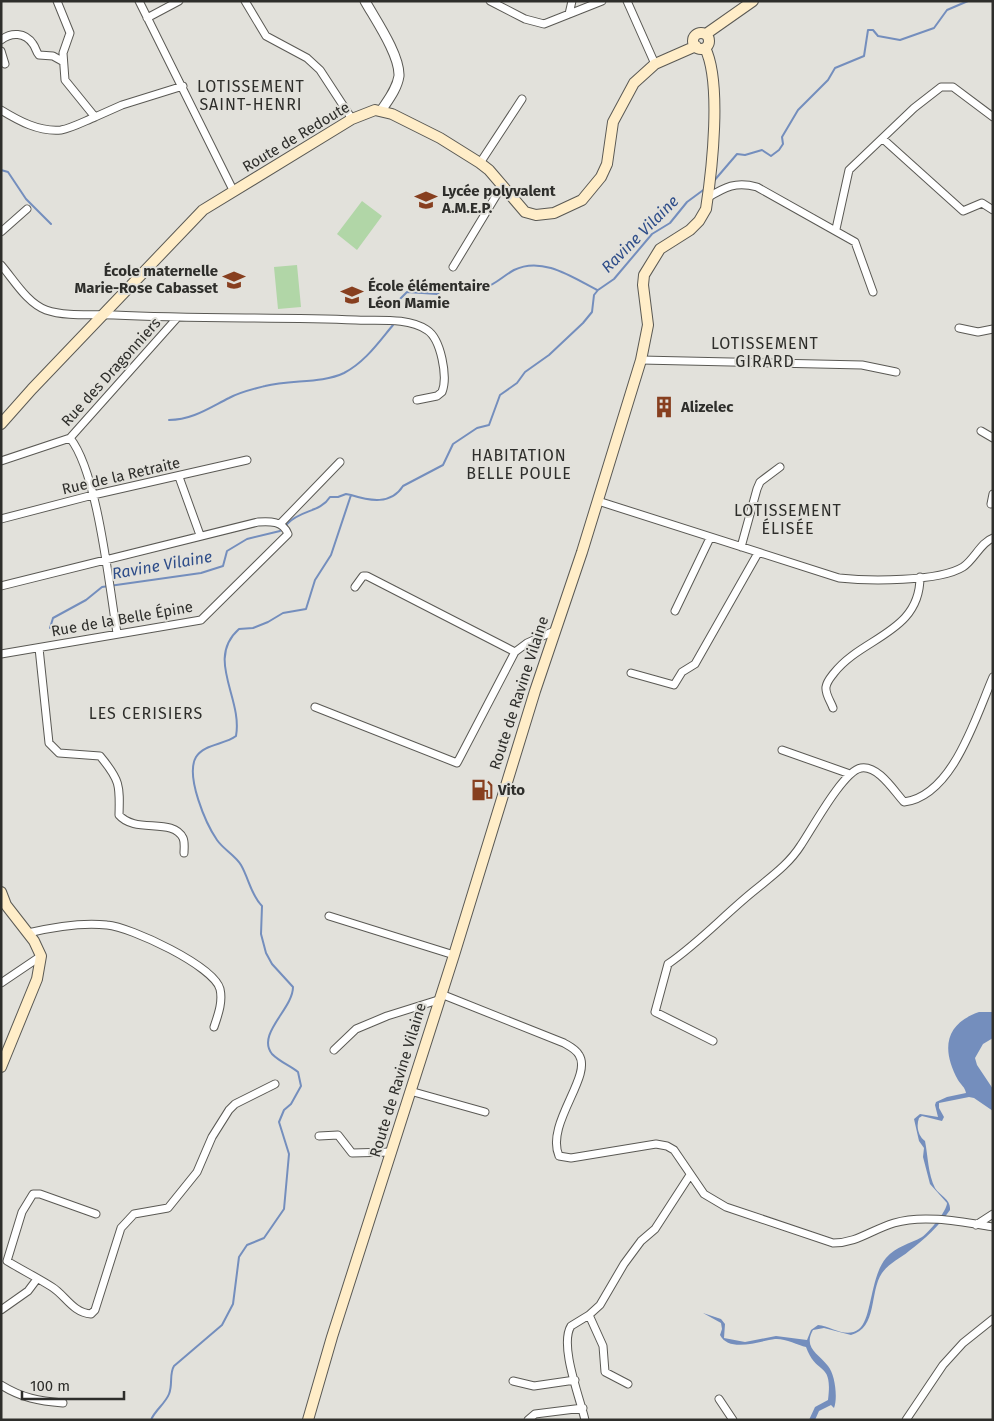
<svg xmlns="http://www.w3.org/2000/svg" width="994" height="1421" viewBox="0 0 994 1421" font-family="'Fira Sans',sans-serif">
  <style>
    .green { fill: #b1d6a7 }
    .water { fill: #748ebd }
    .lines { fill: none; stroke-linecap: round; stroke-linejoin: round }
    .stream { stroke: #748ebd; stroke-width: 2 }
    .minor-casing { stroke: #5a5954; stroke-width: 9 }
    .tertiary-casing { stroke: #5a5954; stroke-width: 11 }
    .secondary-casing { stroke: #5a5954; stroke-width: 12 }
    .minor { stroke: #fff; stroke-width: 7 }
    .tertiary { stroke: #fff; stroke-width: 9 }
    .secondary { stroke: #ffedc8; stroke-width: 10 }
    .labels { text-anchor: middle; dominant-baseline: central; stroke-width: 4; stroke-linejoin: round; paint-order: stroke }
    .street-label { font-size: 15px; fill: #2e2e2b; stroke: #e2e1db }
    .poi-label { font-size: 15px; font-weight: bold; fill: #2e2e2b; stroke: #e2e1db; text-anchor: start }
    .neighbourhood-label { font-size: 16px; letter-spacing: 1px; fill: #2e2e2b; stroke: #e2e1db }
    .water-label { font-size: 16px; font-style: italic; fill: #2e4d89; stroke: #e2e1db }
  </style>
  <rect width="100%" height="100%" fill="#e2e1db"/>
  <!-- green -->
  <path class="green" d="M362,201L382,216L357,250L337,234Z
    M297,265L301,307L278,309L274,267Z"/>
  <!-- water -->
  <path class="water" d="M979,1012H993V1038L983,1044L975,1058L977,1065L993,1089V1111L974,1098L969,1097L939,1103V1108L944,1117L942,1121L922,1116L919,1118C916,1126 918,1136 925,1141C928,1156 928,1174 935,1188C940,1196 951,1199 950,1210C939,1226 925,1239 909,1251C900,1259 890,1262 882,1273C869,1292 878,1328 851,1335L824,1328L813,1330C803,1348 818,1353 828,1366C835,1374 838,1398 834,1408L831,1405L819,1411L815,1420H809L815,1407L828,1400C833,1360 817,1377 806,1347C798,1345 784,1338 775,1339C760,1341 729,1353 720,1335L722,1329L721,1323L703,1313L721,1319L725,1324L724,1338L745,1342L776,1336L807,1340L811,1330L818,1325C831,1326 846,1339 859,1329C872,1319 870,1277 886,1258C896,1246 910,1244 922,1237C929,1232 947,1211 947,1203L930,1184L923,1157L924,1148L919,1141L914,1119L920,1114L938,1117L935,1105L936,1102L947,1097L966,1093C965,1087 961,1085 958,1080C941,1049 945,1024 979,1012Z"/>
  <g class="lines">
    <!-- stream -->
    <path class="stream" d="M1,170L8,172L26,199L51,224
      M713,182L737,154L745,155L762,150L771,156L779,150L783,144L782,137L798,110L828,80L835,68L864,56L868,30H873L878,36L900,40L934,28L947,10L968,1
      M397,302L407,292L437,294C459,276 462,294 484,288C495,285 503,276 514,270C542,256 572,277 597,290
      M169,420C192,420 209,408 229,398C240,392 253,389 265,386C290,379 321,384 344,373C365,362 378,343 393,325
      M287,524C301,509 320,513 330,497H338L346,494L351,495
      M50,628L53,618L86,600L102,587L201,573L223,566L227,551L247,539L280,531
      M151,1420C155,1410 165,1404 169,1394C173,1384 169,1374 174,1366L222,1325L233,1304L239,1257L247,1245L264,1238L284,1209L289,1154L279,1122L284,1110L291,1104L301,1086L298,1072C289,1065 280,1062 272,1054C256,1034 293,1009 293,987L272,964L266,953L261,934L262,906C251,895 249,879 241,865C235,855 224,850 217,840C206,824 185,776 196,757C204,744 224,745 236,736C243,698 205,659 239,629L253,628L268,622L283,613L306,609L315,580L331,555L351,495C370,501 391,505 403,486L443,465L453,444L477,428L489,425L500,395L517,383L525,372L549,355L583,323L592,312L594,295L598,290L614,279L652,234L670,223L687,202L706,188"/>
    <!-- minor casing -->
    <g class="minor-casing">
      <path id="minor" d="M57,1L70,33L63,53L65,80L95,117L122,105L183,86
        M139,1L234,192
        M245,1L266,36L307,58L320,70L352,119
        M490,1L525,19L544,24L602,1
        M627,1L655,64
        M569,14L572,1
        M147,18L179,1
        M1,40C11,32 25,32 33,44C36,48 36,52 39,55L53,56L62,61
        M1,51L5,64
        M1,110C19,121 39,132 61,130C72,128 85,121 95,117
        M883,139L963,211L982,203L993,210
        M480,163L522,99
        M707,198C725,187 736,181 757,187L855,242L873,292
        M836,229L849,170L914,108L941,87H953L993,117
        M1,232L27,209
        M1,265C14,280 27,303 46,310C66,317 93,314 114,315C195,319 275,317 356,320C377,321 408,317 427,330C441,339 448,377 442,392L437,396L417,400
        M453,267L502,186
        M959,328L978,332L993,329
        M641,360L862,365L896,372
        M981,431L993,438
        M70,438C98,473 109,586 117,633
        M70,438L177,318
        M1,461L70,438
        M179,477L200,535
        M598,501L839,578C868,581 939,582 963,567C974,560 981,542 993,538
        M991,504L993,494
        M1,519L93,495L247,460
        M280,524L340,462
        M741,547L757,489L760,482L780,467
        M1,586L258,522C270,521 283,521 288,534L201,620L1,654
        M355,587L363,576H367L515,652
        M675,611L710,538
        M39,648L49,743L59,753L100,756C120,780 120,785 119,815C135,834 173,817 183,838C185,842 184,849 184,853
        M631,673L674,685L682,672L695,664L758,553
        M315,707L457,763L515,652L527,643L554,631
        M833,708C831,702 825,694 826,687C827,681 831,677 834,673C862,637 920,633 920,577
        M782,750L850,774
        M329,916L454,955
        M28,933C53,927 81,922 107,925C131,927 214,966 220,989C223,1002 218,1015 214,1027
        M1,983L41,956
        M441,994L564,1043C569,1046 576,1049 579,1055C593,1076 545,1124 559,1156L571,1158L656,1144L667,1146L674,1150L704,1194L726,1207L833,1243C857,1243 871,1230 894,1223C924,1214 962,1222 993,1227
        M713,1041L655,1012L668,964C700,942 725,914 755,890C772,876 789,864 801,845C812,829 843,771 861,768C878,765 894,791 904,802C953,796 976,716 993,677
        M334,1050L356,1029L387,1016L438,1000
        M410,1091L485,1112
        M319,1136L338,1135L352,1153L391,1152
        M96,1214L40,1194H33L22,1212L7,1261C22,1270 38,1278 52,1287C65,1295 73,1313 91,1314L95,1310L121,1228L134,1214L168,1208L197,1172L212,1137L229,1110L235,1104L275,1084
        M976,1225L993,1214
        M1,1310L28,1291L37,1279
        M513,1381L534,1386L575,1380
        M628,1384L605,1372L603,1346L589,1315L600,1305L624,1264L641,1241L655,1229L690,1175
        M1,1385C22,1398 39,1401 63,1403
        M719,1399L733,1420
        M528,1420L535,1414L583,1408
        M585,1420C580,1398 559,1345 571,1326L589,1315
        M906,1420L943,1365L963,1343L993,1319"/>
    </g>
    <!-- tertiary casing -->
    <g class="tertiary-casing">
      <path id="tertiary" d="M365,1C375,19 400,55 399,76C397,89 388,100 381,111"/>
    </g>
    <!-- secondary casing -->
    <g class="secondary-casing">
      <path id="secondary" d="M693 41a8 8 0 1 1 16 0a8 8 0 1 1-16 0Z
        M706,34L753,1
        M1,424L32,389L203,210L352,119L375,110L392,114L440,138L480,163L489,170L525,212L536,215L554,213L582,200L601,177L607,164L613,122L634,83L655,64L696,46
        M1,892L6,905L34,941L41,956L37,979L1,1067
        M308,1420L332,1337L454,955L535,691L582,552L641,360L648,325L643,285L644,275L660,249L690,230L699,221L706,209C712,170 722,82 705,48"/>
    </g>
    <!-- minor -->
    <use href="#minor" class="minor"/>
    <!-- tertiary -->
    <use href="#tertiary" class="tertiary"/>
    <!-- secondary -->
    <use href="#secondary" class="secondary"/>
  </g>
  <!-- icons -->
  <defs>
    <g id="school-bare" transform="scale(1.725)"><path d="M0-5L7-2L0 1L-7-2ZM-4 1L0 2.5L4 1V4Q0 6-4 4Z" fill="#873f1f" stroke="#e2e1db" stroke-width="2.5" paint-order="stroke"/></g>
    <g id="building-bare" transform="scale(1.725)"><path d="M-4-6H4V6H1V3H-1V6H-4ZM-2.5-4.3h1.7v1.8h-1.7ZM.8-4.3h1.7v1.8H.8ZM-2.5-1h1.7V.8h-1.7ZM.8-1h1.7V.8H.8Z" fill="#873f1f" stroke="#e2e1db" stroke-width="2.5" paint-order="stroke"/></g>
    <g id="fuel-bare" transform="scale(1.725)"><path d="M-5.5-6h7V0h2V4h1.3V-2.5L3-4.5l.8-.8L6-3V5H2.5V1h-1V6h-7ZM-4.2-4.7v3.2H.2V-4.7Z" fill="#873f1f" stroke="#e2e1db" stroke-width="2.5" paint-order="stroke"/></g>
  </defs>
  <g fill-rule="evenodd">
    <use href="#school-bare" x="426" y="200"/>
    <use href="#school-bare" x="234" y="280"/>
    <use href="#school-bare" x="352" y="295"/>
    <use href="#building-bare" x="664" y="407"/>
    <use href="#fuel-bare" x="482" y="790"/>
  </g>
  <g class="labels">
    <!-- street labels -->
    <g class="street-label">
      <text transform="translate(296 137) rotate(-31)">Route de Redoute</text>
      <text transform="translate(111 372) rotate(-48)">Rue des Dragonniers</text>
      <text transform="translate(121 476) rotate(-13)">Rue de la Retraite</text>
      <text transform="translate(122 619) rotate(-10)">Rue de la Belle Épine</text>
      <text transform="translate(519 693) rotate(-72)">Route de Ravine Vilaine</text>
      <text transform="translate(398 1080) rotate(-73)">Route de Ravine Vilaine</text>
    </g>
    <!-- poi labels -->
    <g class="poi-label">
      <text x="442" y="191">Lycée polyvalent<tspan x="442" dy="17">A.M.E.P.</tspan></text>
      <text x="218" y="271" text-anchor="end">École maternelle<tspan x="218" dy="17">Marie-Rose Cabasset</tspan></text>
      <text x="368" y="286">École élémentaire<tspan x="368" dy="17">Léon Mamie</tspan></text>
      <text x="681" y="407">Alizelec</text>
      <text x="498" y="790">Vito</text>
    </g>
    <!-- neighbourhood labels -->
    <g class="neighbourhood-label">
      <text x="251" y="86">LOTISSEMENT<tspan x="251" dy="18">SAINT-HENRI</tspan></text>
      <text x="765" y="343">LOTISSEMENT<tspan x="765" dy="18">GIRARD</tspan></text>
      <text x="519" y="455">HABITATION<tspan x="519" dy="18">BELLE POULE</tspan></text>
      <text x="788" y="510">LOTISSEMENT<tspan x="788" dy="18">ÉLISÉE</tspan></text>
      <text x="146" y="713">LES CERISIERS</text>
    </g>
    <!-- water labels -->
    <g class="water-label">
      <text transform="translate(640 234) rotate(-45)">Ravine Vilaine</text>
      <text transform="translate(162 565) rotate(-10)">Ravine Vilaine</text>
    </g>
  </g>
  <!-- border -->
  <rect width="994" height="1421" fill="none" stroke="#2e2e2b" stroke-width="5"/>
  <!-- scale -->
  <path d="M22 1391v8h102v-8" fill="none" stroke="#2e2e2b" stroke-width="2.5"/>
  <text x="30" y="1391" font-size="15" fill="#2e2e2b" stroke="#e2e1db" stroke-width="4" paint-order="stroke">100 m</text>
</svg>
